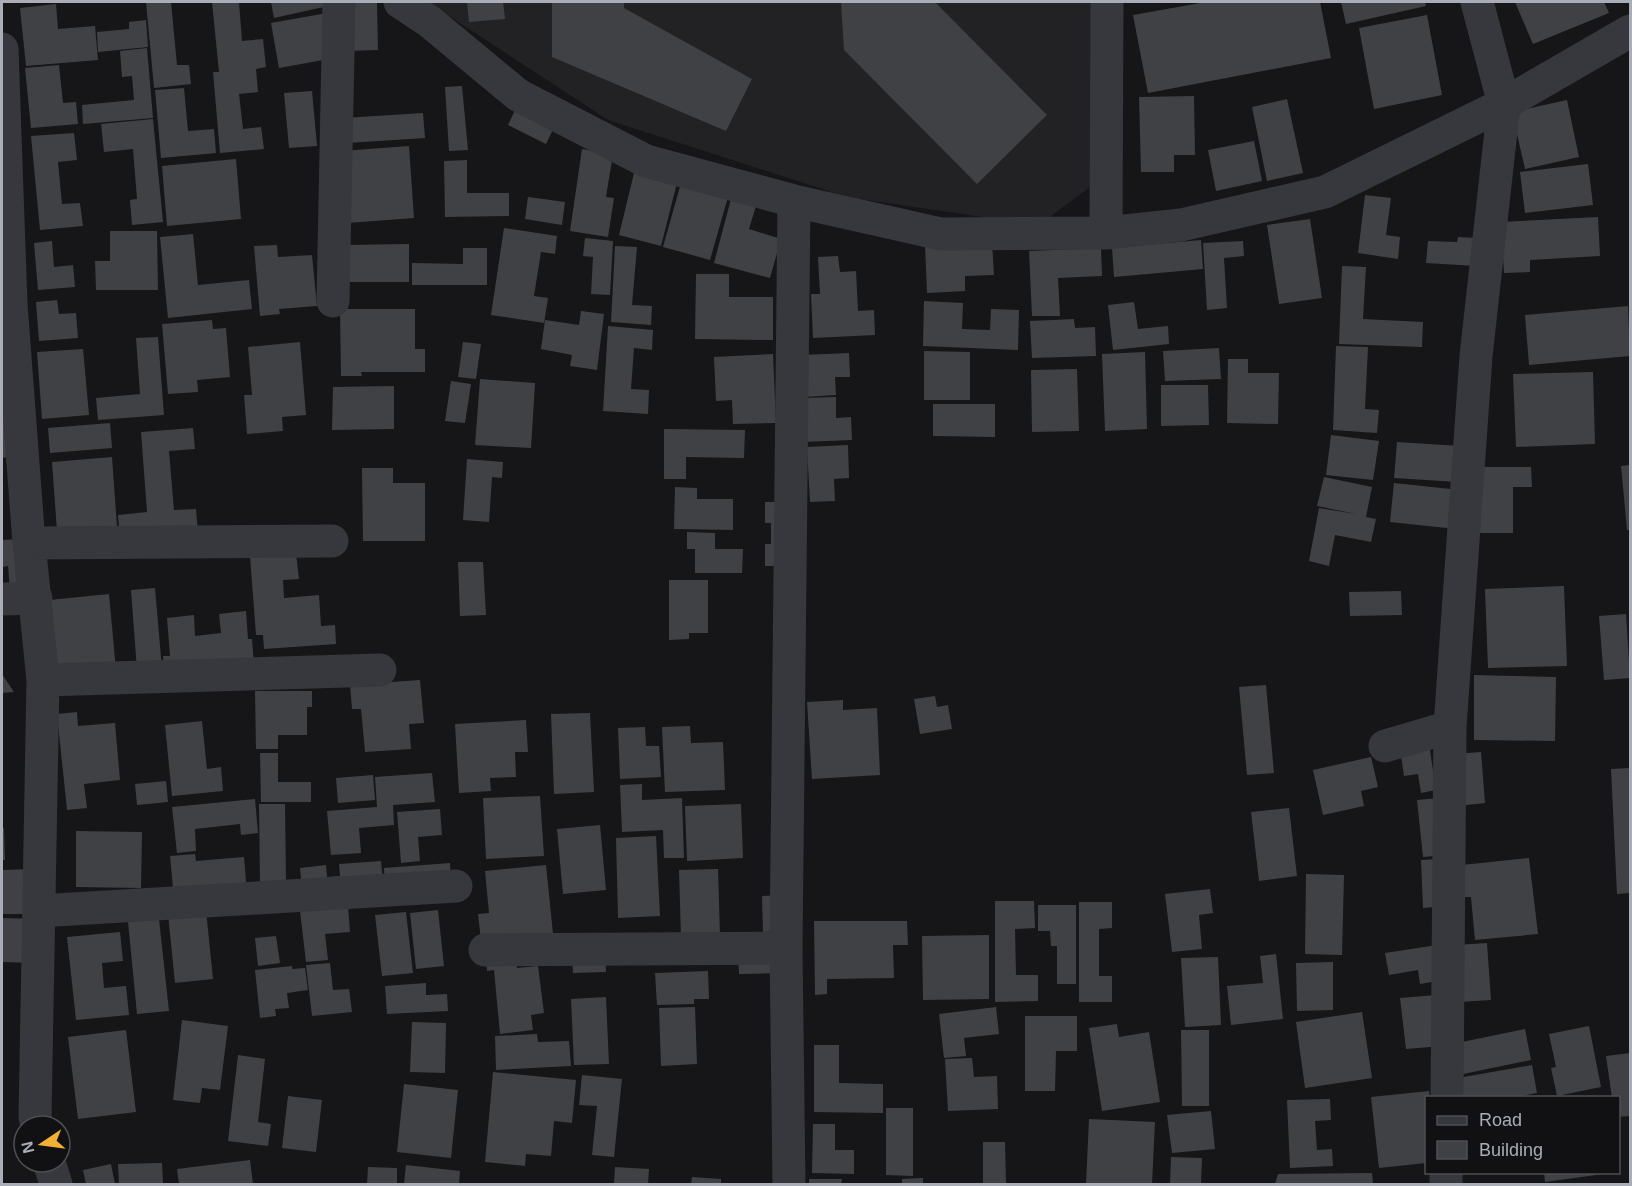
<svg xmlns="http://www.w3.org/2000/svg" width="1632" height="1186" viewBox="0 0 1632 1186" font-family="Helvetica,sans-serif">
  <style>
    .built { fill: #222225 }
    .building { fill: #404145 }
    .lines { fill: none; stroke-linecap: round; stroke-linejoin: round }
    .minor { stroke: #37383d; stroke-width: 33 }
  </style>
  <rect width="100%" height="100%" fill="#161618"/>
  <!-- built -->
  <path class="built" d="M428,2H1110L1113,170L1035,228L1003,220L847,197L608,120Z"/>
  <!-- building -->
  <path class="building" d="M146,2H171L177,65H189L191,84L154,88Z
    M212,2H239L242,41L263,39L266,67L256,69L258,92L239,94L243,129L261,127L264,149L220,153L213,72H219Z
    M271,2H328V6L274,18Z
    M345,2H377L378,50L346,51Z
    M467,2H503L505,19L469,22Z
    M552,2H624V8L752,79L726,131L552,57Z
    M841,2H935L1047,115L977,184L844,50Z
    M1206,2H1320L1331,58L1148,93L1133,15Z
    M1341,2H1425L1426,6L1346,24Z
    M1515,2H1604L1609,13L1533,44Z
    M56,4L58,29L95,26L98,60L26,66L20,8Z
    M327,13L334,58L279,68L271,23Z
    M1427,15L1442,95L1374,109L1359,28Z
    M146,20L148,47L98,52L97,32L129,29V22Z
    M147,48L153,118L83,124L82,105L134,100L132,76L122,77L120,51Z
    M59,65L63,103L76,102L78,124L31,128L25,68Z
    M462,86L468,150L449,151L445,87Z
    M184,88L188,131L214,129L216,153L161,158L155,90Z
    M312,91L317,146L289,148L284,93Z
    M1194,96L1195,155H1174V172H1141L1139,97Z
    M1287,99L1303,173L1267,181L1252,107Z
    M1567,100L1579,157L1525,169L1512,112Z
    M519,102L557,121L546,144L508,125Z
    M423,113L425,138L347,143L344,118Z
    M153,119L163,222L132,225L130,200L137,199L133,149L104,152L101,124Z
    M74,133L77,160L58,162L62,204L80,203L83,226L40,230L31,136Z
    M1254,141L1262,181L1216,191L1208,150Z
    M409,146L414,218L347,223L342,151Z
    M582,149L613,154L606,197L614,198L608,237L570,231Z
    M236,159L241,219L167,226L162,166Z
    M467,160V193H509V216L445,217L444,161Z
    M1588,164L1593,205L1525,213L1520,172Z
    M634,173L677,183L661,246L619,235Z
    M681,183L728,197L710,260L663,247Z
    M1365,195L1391,198L1386,235L1400,237L1398,259L1358,253Z
    M528,197L565,202L562,225L525,219Z
    M731,199L756,206L749,229L781,239L770,278L714,263Z
    M1598,217L1600,256L1530,260V272L1504,273L1501,222Z
    M1310,219L1322,298L1279,304L1267,225Z
    M504,228L557,236L555,254L541,252L534,296L548,298L544,323L491,315Z
    M110,231H157L158,290H96L95,261H110Z
    M193,234L198,285L249,280L252,309L168,318L160,237Z
    M1458,237L1477,238L1476,266L1426,263L1428,241L1457,242Z
    M585,238L613,241L610,295L591,294L593,257L583,256Z
    M1201,240L1203,269L1114,277L1112,248Z
    M52,241L54,267L73,265L75,287L38,290L34,243Z
    M1243,241L1244,256L1224,258L1227,308L1207,310L1203,243Z
    M992,242L994,275L965,276V291L927,293L925,245Z
    M409,244V282H344V245Z
    M277,245L278,257L312,255L317,306L279,309L280,314L260,316L254,246Z
    M615,246L637,247L632,305L652,306L651,325L611,322Z
    M463,248H487V285H412V263L463,264Z
    M1101,248L1102,276L1058,278L1060,316H1032L1029,251Z
    M838,256L840,272L856,271L858,311L874,310L875,335L813,338L811,294H820L818,257Z
    M1342,266L1366,267L1363,319L1423,322L1422,347L1339,344Z
    M696,274H729V297H773V340L695,339Z
    M57,300L59,314L76,313L78,338L39,341L36,302Z
    M924,301L963,303L962,329L990,330L991,309L1019,310L1018,350L923,346Z
    M1134,302L1138,329L1168,326L1169,344L1113,350L1108,305Z
    M1628,306L1630,356L1529,365L1525,315Z
    M340,309H415V349H425V372H361L362,376H341Z
    M581,311L604,314L597,370L570,366L572,355L541,349L545,320L579,325Z
    M1074,319L1075,328L1095,327L1096,356L1032,358L1030,321Z
    M212,320L213,329L226,328L230,377L197,380L198,392L168,394L162,324Z
    M608,326L653,330L652,350L634,348L631,389L649,390L648,414L603,411Z
    M158,337L164,415L98,420L96,398L140,394L136,338Z
    M300,342L306,415L282,417L283,431L247,434L244,395H252L248,347Z
    M463,342L481,344L476,379L458,377Z
    M1336,346L1368,347L1365,409L1379,410L1377,433L1333,430Z
    M1219,348L1221,379L1165,381L1163,351Z
    M83,349L89,415L42,419L37,352Z
    M924,351L970,352V400H924Z
    M1145,352L1147,429L1105,431L1102,354Z
    M849,353L850,377H835L836,395L804,397L802,355Z
    M773,354L776,423L733,424L732,400L716,401L714,357Z
    M1228,359H1248V373H1279L1278,424L1227,423Z
    M1077,369L1079,431L1032,432L1031,370Z
    M1593,372L1595,444L1516,447L1513,374Z
    M480,379L535,383L531,448L475,445Z
    M451,381L471,384L465,423L445,421Z
    M1161,385H1208L1209,425L1161,426Z
    M394,386V429L332,430L333,387Z
    M836,397V418L851,417L852,440L803,442L801,398Z
    M933,404H995V437L933,436Z
    M7,407L15,456L2,458V408Z
    M110,423L112,448L50,453L48,428Z
    M193,428L195,449L169,451L174,510L196,509L198,533L120,539L118,515L147,512L141,432Z
    M664,429L745,430L744,458L686,457V479H664Z
    M1331,435L1379,441L1373,480L1326,475Z
    M1397,442L1460,446L1458,482L1394,478Z
    M848,445L849,478L834,479L835,501L810,502L807,447Z
    M112,457L117,527L57,531L52,462Z
    M467,459L503,462L502,478L492,477L489,522L463,520Z
    M1630,465V530H1627L1621,466Z
    M1480,467H1531L1532,487H1513V533H1480Z
    M362,468H393V483H425V541H363Z
    M1324,477L1372,487L1366,517L1376,519L1371,542L1335,535L1329,566L1309,561L1319,508L1356,514L1317,506Z
    M1394,483L1460,490L1456,529L1390,522Z
    M675,487L697,488V499H733V530L674,529Z
    M765,502H785V566H765V544H771V523H765Z
    M687,532L715,533V549H743L742,573H695V549H687Z
    M18,539L22,589L10,590L8,566L2,567V540Z
    M296,553L299,579L283,580L284,598L319,595L321,626L335,625L336,644L264,649L263,635H256L250,556Z
    M458,562H483L486,615L460,616Z
    M669,580H708V633H689V639L669,640Z
    M1564,586L1567,666L1488,668L1485,589Z
    M155,588L162,669L137,670L131,590Z
    M1401,591L1402,615L1350,616L1349,592Z
    M109,594L116,670L56,676L49,600Z
    M246,611L248,639H252L254,665L165,672L163,656H170L167,618L194,615L195,636L221,633L219,614Z
    M1626,614L1630,678L1604,680L1599,616Z
    M2,674L14,692L2,693Z
    M1474,675L1556,677L1555,741L1474,740Z
    M420,680L424,723L409,724L411,749L365,752L361,709H352L350,685Z
    M1266,685L1274,773L1247,775L1239,687Z
    M255,691H312V707H307V735H278V749H256Z
    M935,696L937,707L948,705L952,729L920,734L914,699Z
    M843,700V710L877,708L880,775L812,779L807,702Z
    M77,712L78,726L115,723L120,780L84,784L87,808L67,810L57,714Z
    M590,713L594,792L554,794L551,714Z
    M526,720L528,752H515L516,777L490,778L491,791L459,793L455,724Z
    M202,721L207,769L221,767L223,791L172,796L165,725Z
    M690,726L691,743L723,742L725,790L665,792L662,727Z
    M645,727L646,746H659L661,777L620,779L618,728Z
    M1429,744L1436,790L1421,793L1418,774L1404,776L1400,749Z
    M1481,752L1485,803L1458,806L1455,754Z
    M260,753H278V782H311V802H261Z
    M1371,757L1378,787L1361,791L1364,806L1323,815L1313,770Z
    M1630,768V893L1617,894L1611,769Z
    M432,773L435,802L393,805L394,825L359,828L361,853L331,855L327,811L377,807L375,777Z
    M373,775L375,800L338,803L336,778Z
    M166,781L168,802L137,805L135,784Z
    M642,784V800L682,798L684,858H664L663,830L622,832L620,785Z
    M540,796L544,856L486,859L483,798Z
    M1439,798L1445,855L1423,857L1417,800Z
    M255,799L258,833L241,835L240,824L195,829L196,851L177,853L172,807Z
    M259,804H285L286,885H260Z
    M741,804L743,858L687,861L685,806Z
    M1289,808L1297,876L1259,881L1251,812Z
    M440,809L442,835L418,837L420,861L401,863L397,812Z
    M600,825L606,890L563,894L557,829Z
    M2,828H4L5,860H2Z
    M76,831L142,832L141,888L76,887Z
    M656,836L660,916L618,918L616,838Z
    M195,854L196,861L244,857L247,892L174,899L170,856Z
    M1529,858L1538,934L1475,940L1471,897H1465L1462,865Z
    M1443,859L1445,906L1423,908L1421,860Z
    M381,861L383,883L302,889L300,868L326,865L327,877L340,876L339,864Z
    M450,863L451,882L385,887L384,868Z
    M546,865L553,934L481,940L478,914L489,913L485,871Z
    M33,869L34,914H2V870Z
    M718,869L720,936L681,938L679,870Z
    M1306,874L1344,875L1342,955L1305,954Z
    M1210,889L1213,913L1199,915L1202,949L1172,952L1165,894Z
    M783,895L784,931L763,932L762,896Z
    M995,901H1034L1035,928L1015,929L1016,975H1038V1001L995,1002Z
    M1079,902H1112V928L1099,929V976H1112V1002H1079Z
    M1038,905H1076V984H1057V946H1051L1050,931H1038Z
    M348,906L350,932L325,934L328,960L306,962L300,911Z
    M206,910L213,979L175,983L168,914Z
    M438,910L444,966L416,969L410,913Z
    M406,912L413,973L382,976L375,915Z
    M2,918L37,919L35,963L2,962Z
    M159,919L169,1011L137,1014L128,922Z
    M814,921H907L908,945H893L894,978L827,979V994L815,995Z
    M120,932L123,961L102,963L104,988L126,986L129,1015L76,1020L67,937Z
    M989,935V999L923,1000L922,936Z
    M276,936L280,963L258,966L255,938Z
    M1487,943L1491,1000L1459,1002L1456,945Z
    M1437,945L1443,980L1420,984L1418,970L1389,975L1385,953Z
    M780,950L781,973L739,974L738,952Z
    M605,952L606,972L573,973L572,954Z
    M515,954L517,968L538,966L544,1013L531,1015L533,1030L500,1034L494,970L487,971L486,957Z
    M1276,954L1283,1019L1231,1025L1227,986L1263,983L1260,956Z
    M1218,957L1221,1025L1185,1027L1181,958Z
    M1333,962V1010L1297,1011L1296,963Z
    M330,963L333,990L349,989L352,1012L312,1016L306,965Z
    M292,966V969L305,968L308,990L287,993L289,1008L275,1009L276,1016L260,1018L255,970Z
    M708,971L709,999H694V1004L657,1005L655,973Z
    M426,983V995L447,994L448,1011L387,1014L385,986Z
    M1436,995L1441,1046L1406,1049L1400,998Z
    M606,997L609,1064L574,1065L571,999Z
    M695,1007L697,1064L661,1066L659,1008Z
    M996,1007L999,1034L964,1038L966,1056L944,1058L939,1014Z
    M1362,1012L1372,1078L1305,1088L1296,1022Z
    M1025,1016H1077V1051H1056L1055,1091H1025Z
    M182,1020L228,1026L220,1090L202,1088L200,1103L173,1100Z
    M412,1022L446,1023L445,1073L410,1072Z
    M1117,1024L1119,1037L1149,1032L1160,1102L1102,1111L1089,1028Z
    M1589,1026L1601,1087L1557,1096L1551,1068L1556,1067L1549,1034Z
    M1525,1029L1531,1060L1463,1074L1457,1043Z
    M126,1030L136,1112L78,1119L68,1037Z
    M1181,1030H1209V1106H1182Z
    M537,1034L538,1042L569,1041L571,1066L496,1070L495,1036Z
    M814,1045H839V1083L883,1084V1113L814,1112Z
    M1630,1053V1116L1618,1117V1098H1612L1606,1056Z
    M238,1055L265,1059L258,1122L271,1124L268,1146L228,1141Z
    M972,1058L974,1077L997,1076L998,1109L948,1111L945,1059Z
    M1532,1065L1537,1093L1510,1098H1461L1458,1078Z
    M493,1072L576,1080L572,1123L554,1121L551,1156L526,1154L525,1166L485,1162Z
    M582,1075L622,1079L614,1157L592,1155L597,1106L579,1105Z
    M404,1084L458,1090L451,1158L397,1152Z
    M1429,1091L1430,1098H1426V1163L1379,1168L1371,1097Z
    M288,1096L322,1100L316,1152L282,1148Z
    M1330,1099L1331,1120L1315,1121L1317,1150L1332,1149L1333,1166L1290,1168L1287,1100Z
    M886,1108H913V1176L886,1175Z
    M1211,1111L1215,1149L1172,1153L1167,1115Z
    M1089,1119L1155,1122L1152,1184H1086Z
    M813,1124H835V1150H854V1174L812,1173Z
    M983,1142H1005L1006,1184H983Z
    M1171,1157L1202,1158L1201,1184H1170Z
    M250,1160L253,1184H179L177,1169Z
    M162,1163L163,1184H119L118,1164Z
    M111,1164L115,1184H86L83,1170Z
    M406,1165L460,1171L459,1184H404Z
    M368,1167L397,1168V1184H367Z
    M615,1167L649,1169L648,1184H614Z
    M1544,1172H1596V1175L1545,1182Z
    M1372,1173L1373,1184H1275L1278,1174Z
    M692,1177L721,1179V1184H691Z
    M923,1178V1184H902V1179Z
    M809,1179H842L841,1184H809Z"/>
  <g class="lines">
    <!-- minor -->
    <path class="minor" d="M400,2L430,22L518,95L646,161L794,201L941,234L1106,233L1181,225L1325,192L1504,104L1630,31
      M2,49L11,304L29,543L43,680L35,1117L37,1126
      M1106,233L1107,2
      M333,301L339,2
      M29,543L332,541
      M2,599L36,598
      M43,680L380,670
      M1385,746L1450,727
      M39,911L456,886
      M485,950L786,948
      M1447,1098L1450,727L1476,356L1504,104L1477,2
      M49,1162L56,1184
      M789,1184L786,948L794,201
      M1446,1184V1172"/>
  </g>
  <!-- border -->
  <rect width="1632" height="1186" fill="none" stroke="#a8adb8" stroke-width="6"/>
  <!-- legend -->
  <rect x="1425" y="1096" width="195" height="78" fill="#111113" stroke="#4d4f55" stroke-width="1.5"/>
  <rect x="1437" y="1116" width="30" height="9" fill="#37383d" stroke="#4d4f55" stroke-width="1.5"/>
  <text x="1479" y="1126" font-size="18" fill="#a8adb8">Road</text>
  <rect x="1437" y="1141" width="30" height="18" fill="#404145" stroke="#4d4f55" stroke-width="1.5"/>
  <text x="1479" y="1156" font-size="18" fill="#a8adb8">Building</text>
  <!-- north arrow -->
  <g transform="translate(42 1144) rotate(257)"><circle r="28" fill="#111113" stroke="#4d4f55" stroke-width="1.5"/>
  <path d="M0-4.5L10 22L0 15L-10 22Z" fill="#f2b134"/>
  <text y="-9" font-size="16" font-weight="bold" text-anchor="middle" fill="#a8adb8">N</text>
  </g>
</svg>
